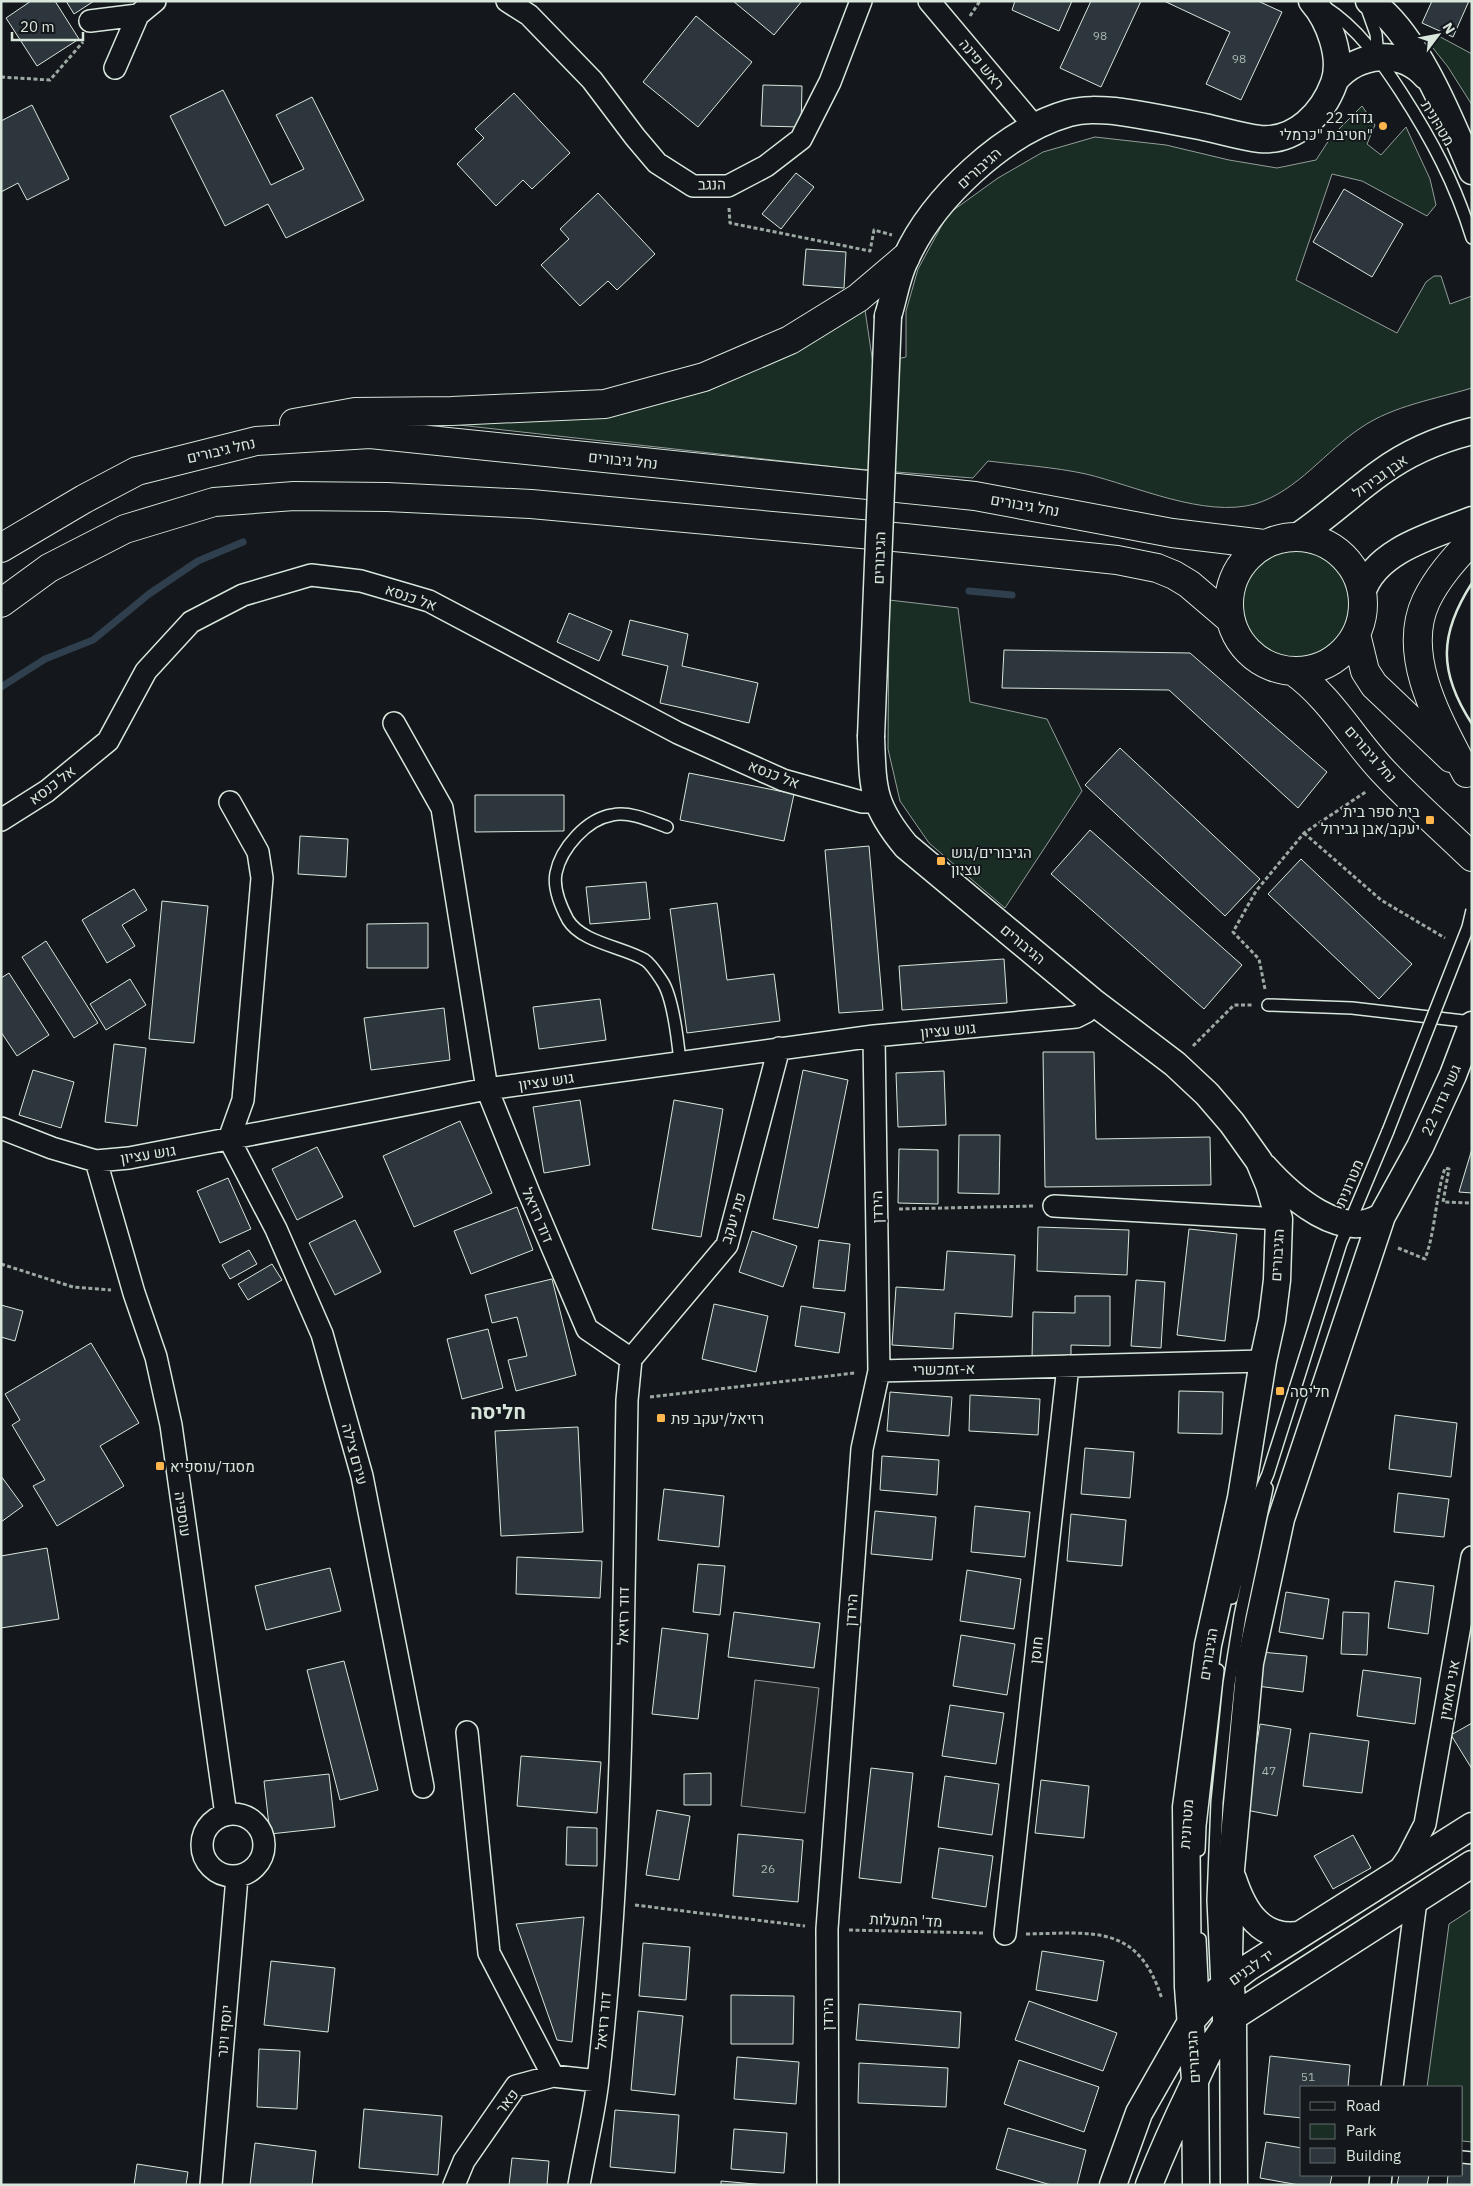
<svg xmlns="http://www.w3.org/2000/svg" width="1473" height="2186" viewBox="0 0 1473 2186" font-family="'IBM Plex Sans',Heebo,sans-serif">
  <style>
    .green { fill: #1a2d24; stroke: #939e99 }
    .parking { fill: #24282b; stroke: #939e99 }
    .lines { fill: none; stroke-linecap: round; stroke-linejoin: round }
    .stream { stroke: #2f3f4d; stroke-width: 7 }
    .building { fill: #2c363c; stroke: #d8e6dc }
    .service-casing { stroke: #d8e6dc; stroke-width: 14 }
    .minor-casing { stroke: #d8e6dc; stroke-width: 24 }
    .tertiary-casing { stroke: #d8e6dc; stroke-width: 29 }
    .secondary-casing { stroke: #d8e6dc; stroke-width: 30 }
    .path { stroke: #9da8a2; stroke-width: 3; stroke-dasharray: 4 2.5; stroke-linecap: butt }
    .service { stroke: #14181c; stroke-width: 11 }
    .minor { stroke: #14181c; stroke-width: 21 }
    .tertiary { stroke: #14181c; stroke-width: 26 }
    .secondary { stroke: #14181c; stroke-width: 28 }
    .service-bridge-casing { stroke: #d8e6dc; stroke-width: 14; stroke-linecap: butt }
    .tertiary-bridge-casing { stroke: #d8e6dc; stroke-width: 29; stroke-linecap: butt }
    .service-bridge { stroke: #14181c; stroke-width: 11 }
    .tertiary-bridge { stroke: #14181c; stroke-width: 26 }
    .wall { stroke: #d8e6dc; stroke-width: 2.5 }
    .poi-dot { fill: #ffb74d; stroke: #14181c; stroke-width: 2 }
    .labels { text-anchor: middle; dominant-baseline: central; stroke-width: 4; stroke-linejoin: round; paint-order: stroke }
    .number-label { font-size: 12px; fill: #adbab4 }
    .street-label { font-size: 15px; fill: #d8e6dc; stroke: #14181c }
    .poi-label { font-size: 15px; fill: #d8e6dc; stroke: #14181c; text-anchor: start }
    .district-label { font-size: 20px; font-weight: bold; fill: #d8e6dc; stroke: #14181c }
  </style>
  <rect width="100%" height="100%" fill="#14181c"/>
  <!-- green -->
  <path class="green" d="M1433,33L1472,54V105L1448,67L1429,43Z
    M1362,106L1375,125L1367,144L1381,155L1406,127L1430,179L1436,205L1427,216L1362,181L1332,174L1296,280L1397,333L1426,282L1434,276H1441L1450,304L1472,296V388C1435,399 1393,406 1362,427C1325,451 1298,491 1255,504C1204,518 1136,486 1086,474C1054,467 1020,465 988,461L973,478L845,468L432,422L614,413L660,403L703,390L864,303L873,364L906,357V311L918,269L948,214L998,178L1043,152L1095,137L1166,145L1229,160L1277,168L1316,160L1331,137Z
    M1239 604a55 55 0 1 1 110 0a55 55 0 1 1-110 0Z
    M889,600L958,608L970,702L1047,719L1082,791L1005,908L929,843L900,801L888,749Z
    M1472,1909V2142L1462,2141V2087H1427L1449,1924Z"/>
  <!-- parking -->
  <path class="parking" d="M755,1680L819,1688L805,1813L741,1806Z"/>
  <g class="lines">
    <!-- stream -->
    <path class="stream" d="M969,591L1012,595
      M1,687L45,659L93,640L149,594L198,561L243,542"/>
  </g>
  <!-- building -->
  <path class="building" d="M31,1H55L79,39L37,66L6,18Z
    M66,1H94L74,14Z
    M733,1H802L774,35Z
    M1015,1H1072L1059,31L1012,10Z
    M1091,1H1141L1101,87L1060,68Z
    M1164,1H1258L1282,12L1241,100L1206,84L1230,32Z
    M1432,1H1469L1453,37L1422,23Z
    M696,16L752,62L698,127L643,82Z
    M763,85L802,86L801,127L761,126Z
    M223,90L271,185L304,169L276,115L312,97L364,200L286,238L268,204L225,226L170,116Z
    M514,93L570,153L532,189L523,180L496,206L457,164L484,138L475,129Z
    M32,105L69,179L27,200L18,183L1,192V121Z
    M796,173L814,187L781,229L762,214Z
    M1344,189L1403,224L1372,277L1313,242Z
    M598,193L655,254L617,290L608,281L580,306L541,265L569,239L560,229Z
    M806,249L846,252L844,288L803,285Z
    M569,613L612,631L599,661L557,642Z
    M630,620L688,634L682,666L758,683L749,723L660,703L668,666L622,655Z
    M1004,650L1190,653L1327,772L1298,808L1169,690L1002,688Z
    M1120,748L1260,879L1225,916L1085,785Z
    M689,773L794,794L784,841L680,820Z
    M475,795H564V831L475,832Z
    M1090,830L1242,965L1204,1009L1051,874Z
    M300,836L348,839L346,877L298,874Z
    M869,846L883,1010L839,1013L825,850Z
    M1301,859L1412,964L1379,999L1268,894Z
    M646,882L650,919L590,924L586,887Z
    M134,889L147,910L122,925L135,946L107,963L82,920Z
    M162,901L208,906L194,1043L149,1039Z
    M717,903L727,980L774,974L780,1021L687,1033L670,909Z
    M428,923V968H367V924Z
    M46,941L98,1023L74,1038L22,957Z
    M1004,959L1007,1003L902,1010L899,966Z
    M9,973L49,1035L17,1056L1,1032V978Z
    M130,979L146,1005L106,1030L90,1004Z
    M600,999L606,1040L539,1049L533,1007Z
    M444,1008L450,1060L371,1070L364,1018Z
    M114,1044L146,1048L137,1126L105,1122Z
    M1043,1052H1094L1096,1139L1210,1137L1211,1185L1045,1187Z
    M33,1070L74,1082L61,1128L19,1115Z
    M803,1070L848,1080L818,1228L773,1219Z
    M944,1071L946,1125L898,1127L896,1073Z
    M580,1100L590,1165L544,1173L533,1107Z
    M674,1100L723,1109L701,1237L652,1229Z
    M460,1121L492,1193L414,1227L383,1156Z
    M959,1135H1000L999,1194L958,1193Z
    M317,1147L343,1197L297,1220L272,1169Z
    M899,1149L938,1150V1204L898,1203Z
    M1472,1149V1193L1459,1192Z
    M228,1178L251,1229L220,1243L197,1191Z
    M517,1207L533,1250L471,1274L454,1231Z
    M355,1220L381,1272L335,1295L309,1243Z
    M1038,1227L1129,1230L1127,1275L1037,1271Z
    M1189,1229L1237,1234L1225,1341L1177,1335Z
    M752,1231L797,1246L783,1287L739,1272Z
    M819,1240L850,1244L845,1291L813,1288Z
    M249,1250L257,1264L230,1279L222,1265Z
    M947,1251L1015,1255L1012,1317L955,1313L953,1349L892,1345L896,1287L944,1290Z
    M272,1264L282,1280L248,1300L238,1284Z
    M552,1279L576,1375L516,1391L508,1360L527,1356L517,1317L492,1323L485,1295Z
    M1136,1280L1165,1282L1161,1348L1131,1346Z
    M1075,1296H1110V1346L1071,1345V1360L1032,1359L1033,1312L1075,1313Z
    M714,1304L768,1316L756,1372L702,1359Z
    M1,1305L23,1311L15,1341L1,1337Z
    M801,1306L845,1313L839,1353L795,1346Z
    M488,1329L503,1388L462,1399L447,1339Z
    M91,1343L139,1423L100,1446L124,1486L57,1526L33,1486L45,1480L12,1425L20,1420L5,1394Z
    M1179,1391L1223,1392L1222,1434L1178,1433Z
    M890,1392L952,1397L949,1436L887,1431Z
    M970,1395L1040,1399L1038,1435L969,1431Z
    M1395,1415L1457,1423L1451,1477L1389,1469Z
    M578,1427L583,1532L501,1536L495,1431Z
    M1085,1448L1134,1452L1130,1498L1081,1494Z
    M882,1456L939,1460L937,1495L880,1490Z
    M1,1476L23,1506L1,1522Z
    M664,1489L724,1496L719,1547L658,1540Z
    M1398,1493L1449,1499L1444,1537L1394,1532Z
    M975,1506L1030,1512L1025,1557L971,1552Z
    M875,1511L936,1517L932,1560L871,1554Z
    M1071,1514L1126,1520L1122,1566L1067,1561Z
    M47,1548L59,1619L1,1628V1556Z
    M517,1557L602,1561L600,1598L516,1594Z
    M698,1564L725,1566L720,1615L693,1612Z
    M330,1568L341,1611L266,1630L255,1586Z
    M967,1570L1021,1579L1014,1629L960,1621Z
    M1395,1581L1434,1586L1428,1634L1388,1628Z
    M1286,1592L1329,1599L1323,1639L1279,1632Z
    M734,1612L820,1623L814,1668L728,1657Z
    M1343,1612L1369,1613L1367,1655L1341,1654Z
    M662,1628L708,1634L698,1719L652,1714Z
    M961,1635L1015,1644L1007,1695L953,1686Z
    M1260,1652L1307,1656L1303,1692L1257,1686Z
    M344,1661L378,1790L340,1800L307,1670Z
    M1363,1670L1421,1678L1415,1724L1357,1716Z
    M950,1705L1004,1713L996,1764L942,1756Z
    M1472,1723V1769L1451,1735Z
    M1260,1724L1291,1729L1277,1816L1246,1810Z
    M1310,1733L1369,1741L1362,1793L1303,1786Z
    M521,1756L601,1762L597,1813L517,1806Z
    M871,1768L913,1773L901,1883L859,1878Z
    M711,1773V1805H684V1774Z
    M329,1774L335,1827L270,1834L264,1781Z
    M945,1776L999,1784L992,1835L938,1827Z
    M1041,1780L1089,1786L1084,1838L1035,1833Z
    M657,1810L690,1816L679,1880L646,1875Z
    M567,1827L597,1828V1866L566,1865Z
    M738,1834L803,1840L798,1902L733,1896Z
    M1353,1835L1371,1868L1333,1889L1314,1856Z
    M939,1848L993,1856L986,1907L932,1898Z
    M584,1917L572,2042L557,2040L516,1924Z
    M643,1943L690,1947L686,2000L639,1996Z
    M1042,1951L1104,1961L1097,2001L1036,1990Z
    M271,1961L335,1968L328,2032L264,2025Z
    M731,1995L794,1996L793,2044H731Z
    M1029,2001L1117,2033L1103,2071L1015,2040Z
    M859,2004L961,2012L959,2048L856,2040Z
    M638,2011L683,2016L675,2095L631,2090Z
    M259,2049L300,2051L297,2109L257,2107Z
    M1270,2056L1350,2065L1348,2087H1302V2118L1264,2114Z
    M737,2057L799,2062L796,2104L734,2099Z
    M1019,2060L1099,2087L1084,2132L1004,2104Z
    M859,2063L948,2068L946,2107L858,2103Z
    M364,2109L442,2116L438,2175L359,2168Z
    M615,2110L679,2115L675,2173L610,2167Z
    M1008,2128L1086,2150L1077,2185H1051L996,2169Z
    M734,2129L787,2133L784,2173L731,2169Z
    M1266,2142L1302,2148V2175H1332L1330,2185H1299L1260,2178Z
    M255,2143L316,2151L312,2185H250Z
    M512,2158L549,2161L547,2185H509Z
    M1462,2163L1472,2164V2185H1447L1448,2175H1462Z
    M137,2164L188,2172L186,2185H134Z
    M1399,2175H1429L1427,2185H1397Z
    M721,2181L766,2185H721Z"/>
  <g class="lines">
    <!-- service casing -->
    <g class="service-casing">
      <path id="service" d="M1366,6L1376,34L1378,57
        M1325,7C1358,28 1380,60 1401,92C1432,140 1455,183 1472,238
        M667,827C651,821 630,811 612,815C587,819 561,848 556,873C553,888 561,907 568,920C582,943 624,947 645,960C651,964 658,975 662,981C673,997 678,1042 680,1062
        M1268,1005L1352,1008L1472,1022
        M1232,1598L1255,1504L1268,1474L1341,1243L1388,1131
        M1199,1850L1200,1826L1218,1670
        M1200,1939L1203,2002
        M1219,2030L1213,1900L1217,1802L1229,1684L1240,1616L1267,1488
        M1462,2157L1472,2158"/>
    </g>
    <!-- minor casing -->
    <g class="minor-casing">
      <path id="minor" d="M507,1L529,15L592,80L635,137L657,163L693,186H728L766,166L801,139L830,82L861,1
        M929,1L1035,127
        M90,21L138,15L155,1
        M115,68L138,15
        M394,723L442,808L487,1089L529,1193L587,1329L631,1359
        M230,802L258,852L262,878L243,1100L229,1139L276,1229L322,1334L362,1476L423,1787
        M1,820L47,791L108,741L146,671L191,622L243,595L311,575L361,581L429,601L678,733L783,780L862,802H877
        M1,1128L52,1148L96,1161L129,1158L487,1089L874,1036L1076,1017L1086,1012L1092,1001
        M96,1161L134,1293L156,1357L171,1425L226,1815
        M1054,1206L1279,1219
        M631,1359L727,1245L779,1048
        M879,1371L1263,1361
        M467,1732L489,1953L553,2076
        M202 1845a31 31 0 1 1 62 0a31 31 0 1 1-62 0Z
        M1399,1870L1408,1857L1425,1824L1472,1557
        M1005,1934L1068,1366
        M1392,2087L1416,1901
        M211,2185L237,1877
        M454,2185L464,2161L516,2086L553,2076L598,2081
        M579,2185C585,2150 594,2115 598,2080C624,1854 623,1627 627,1400L631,1359
        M828,2185L827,1929L862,1449L879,1371L874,1036
        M1380,2185L1381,2175"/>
    </g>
    <!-- tertiary casing -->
    <g class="tertiary-casing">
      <path id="tertiary" d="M1369,1C1415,30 1451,121 1472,171
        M1335,80C1358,53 1401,48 1426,76
        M888,316C894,297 897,275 906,258C933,198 1005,131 1069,113C1084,109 1099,110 1114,111C1145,115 1174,121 1204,127C1223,131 1242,137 1260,139C1296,142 1323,113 1334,83C1343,57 1329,20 1312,1
        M1297,537C1327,517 1352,493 1380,473C1407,453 1440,439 1472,431
        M1362,593C1375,550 1434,535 1472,520
        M871,737C873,789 872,805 906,846L1092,1001L1175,1064L1207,1094L1232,1123L1259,1161L1269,1185L1279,1219L1277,1280L1272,1320L1263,1361L1241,1498L1208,1645L1186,1807L1188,1987L1195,2080L1196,2185
        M1264,1167C1290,1196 1342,1243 1382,1216
        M1233,1879C1244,1912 1261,1940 1299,1935
        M1113,2185L1139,2113L1192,2020L1216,1992L1249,1967L1472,1826
        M1149,2185C1162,2152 1176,2121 1191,2090C1203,2063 1213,2039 1233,2017L1472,1864
        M1234,2185L1233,2017L1229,1956L1231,1869L1250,1663L1281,1519L1382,1216L1420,1147L1453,1075L1472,1025"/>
    </g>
    <!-- secondary casing -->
    <g class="secondary-casing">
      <path id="secondary" d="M294,423L355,412L452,411L605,404L704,377L790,340L858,298L905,258
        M1229 604a67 67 0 1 1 134 0a67 67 0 1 1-134 0Z
        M1,548L84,499L137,471L256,441L370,434L975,496L1172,533L1264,544
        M1,603L49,568L125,529L214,502L294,496L387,497L531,504L905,538L1117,560L1157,568L1174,575L1189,584L1230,619
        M1356,634L1365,671L1374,685L1451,758
        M1293,671C1330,697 1352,738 1383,771C1411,801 1442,828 1472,857
        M1466,773C1441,724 1400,657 1426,601C1437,578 1454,559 1472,540"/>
    </g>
    <!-- path -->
    <path class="path" d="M970,16L980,1
      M1,77L50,80L83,42
      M729,208L730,223L870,251L874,230L892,235
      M1304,833L1381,900L1445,938
      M1265,989L1259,959L1233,932L1256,891L1304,833L1367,791
      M1193,1046L1234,1005H1252
      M899,1209L1033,1206
      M1398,1248L1425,1259C1436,1229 1435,1198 1445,1168L1449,1169L1443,1202L1472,1203
      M1,1264L73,1287L111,1290
      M650,1397L855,1373
      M635,1905L805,1926
      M849,1930L983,1933
      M1026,1934C1093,1933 1138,1923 1162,1999"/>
    <!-- service -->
    <use href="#service" class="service"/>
    <!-- minor -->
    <use href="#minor" class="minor"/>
    <!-- tertiary -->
    <use href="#tertiary" class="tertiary"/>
    <!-- secondary -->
    <use href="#secondary" class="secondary"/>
    <!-- service-bridge casing -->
    <g class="service-bridge-casing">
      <path id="service-bridge" d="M1388,1131L1468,927L1472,910"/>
    </g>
    <!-- tertiary-bridge casing -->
    <g class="tertiary-bridge-casing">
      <path id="tertiary-bridge" d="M871,737L888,316"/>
    </g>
    <!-- service-bridge -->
    <use href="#service-bridge" class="service-bridge"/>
    <!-- tertiary-bridge -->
    <use href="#tertiary-bridge" class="tertiary-bridge"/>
    <!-- wall -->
    <path class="wall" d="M1472,583C1439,634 1438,672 1472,724"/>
  </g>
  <!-- markers -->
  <g class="poi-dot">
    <circle cx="1383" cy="126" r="5"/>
    <rect x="1425" y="815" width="10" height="10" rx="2.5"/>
    <rect x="936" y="856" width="10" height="10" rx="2.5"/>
    <rect x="1275" y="1386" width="10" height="10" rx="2.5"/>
    <rect x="656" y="1413" width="10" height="10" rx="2.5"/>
    <rect x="155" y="1461" width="10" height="10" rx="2.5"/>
  </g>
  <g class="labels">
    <!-- number labels -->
    <g class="number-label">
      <text x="1100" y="35">98</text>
      <text x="1239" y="58">98</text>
      <text x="1269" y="1770">47</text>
      <text x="768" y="1868">26</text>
      <text x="1308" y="2076">51</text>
    </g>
    <!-- street labels -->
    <g class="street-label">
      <text transform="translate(982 64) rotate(50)">ראש פינה</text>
      <text transform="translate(1438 123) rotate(59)">מטרונית</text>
      <text transform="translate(979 168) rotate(-42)">הגיבורים</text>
      <text transform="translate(712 184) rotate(-1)">הנגב</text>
      <text transform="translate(221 450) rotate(-13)">נחל גיבורים</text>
      <text transform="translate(623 460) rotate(6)">נחל גיבורים</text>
      <text transform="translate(1380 476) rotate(-35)">אבן גבירול</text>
      <text transform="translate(1025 505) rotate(10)">נחל גיבורים</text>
      <text transform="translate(879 558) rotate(-88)">הגיבורים</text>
      <text transform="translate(411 597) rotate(19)">אל כנסא</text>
      <text transform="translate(1371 754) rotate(49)">נחל גיבורים</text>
      <text transform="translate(774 774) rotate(21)">אל כנסא</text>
      <text transform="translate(52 785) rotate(-37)">אל כנסא</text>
      <text transform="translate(1023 944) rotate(40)">הגיבורים</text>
      <text transform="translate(948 1030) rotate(-5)">גוש עציון</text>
      <text transform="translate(546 1081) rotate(-8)">גוש עציון</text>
      <text transform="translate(1441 1100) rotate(-66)">גשר גדוד 22</text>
      <text transform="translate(148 1154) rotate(-9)">גוש עציון</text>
      <text transform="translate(1349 1183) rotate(-67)">מטרונית</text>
      <text transform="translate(877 1207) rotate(-91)">הירדן</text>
      <text transform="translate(538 1215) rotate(67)">דוד רזיאל</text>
      <text transform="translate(733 1218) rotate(-73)">פת יעקב</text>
      <text transform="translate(1277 1255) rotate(-87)">הגיבורים</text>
      <text transform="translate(944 1369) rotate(-1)">א-זמכשרי</text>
      <text transform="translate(355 1454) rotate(75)">עירם צילה</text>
      <text transform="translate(183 1514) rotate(82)">עוספיה</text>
      <text transform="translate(851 1610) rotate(-86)">הירדן</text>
      <text transform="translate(623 1616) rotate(-89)">דוד רזיאל</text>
      <text transform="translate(1036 1650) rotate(-84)">חוסן</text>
      <text transform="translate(1208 1654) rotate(-81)">הגיבורים</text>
      <text transform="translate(1449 1690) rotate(-80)">אני מאמין</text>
      <text transform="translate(1186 1824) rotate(-86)">מטרונית</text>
      <text transform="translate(906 1920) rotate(2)">מד' המעלות</text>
      <text transform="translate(1251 1967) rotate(-35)">יד לבנים</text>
      <text transform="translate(827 2014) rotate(-90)">הירדן</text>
      <text transform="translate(603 2021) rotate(-85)">דוד רזיאל</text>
      <text transform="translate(224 2031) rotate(-85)">יוסף וינר</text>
      <text transform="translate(1193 2057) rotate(-93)">הגיבורים</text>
      <text transform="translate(507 2101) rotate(-52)">פאר</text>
    </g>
    <!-- poi labels -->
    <g class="poi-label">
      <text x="1373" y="117" text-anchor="end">גדוד 22<tspan x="1373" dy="17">חטיבת "כרמלי"</tspan></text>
      <text x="1420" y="811" text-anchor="end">בית ספר בית<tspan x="1420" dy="17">יעקב/אבן גבירול</tspan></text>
      <text x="951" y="852">הגיבורים/גוש<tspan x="951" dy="17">עציון</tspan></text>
      <text x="1290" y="1391">חליסה</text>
      <text x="671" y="1418">רזיאל/יעקב פת</text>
      <text x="170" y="1466">מסגד/עוספיא</text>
    </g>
    <!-- district labels -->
    <g class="district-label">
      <text x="498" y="1411">חליסה</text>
    </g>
  </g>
  <!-- border -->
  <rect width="1473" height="2186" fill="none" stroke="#d8e6dc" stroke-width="5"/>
  <!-- legend -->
  <rect x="1300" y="2086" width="162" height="90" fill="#14181c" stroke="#626a69"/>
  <rect x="1310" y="2102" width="25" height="8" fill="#14181c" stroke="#626a69"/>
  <text x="1346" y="2111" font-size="15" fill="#d8e6dc">Road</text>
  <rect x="1310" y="2124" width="25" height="15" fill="#1a2d24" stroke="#626a69"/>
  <text x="1346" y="2136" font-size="15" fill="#d8e6dc">Park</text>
  <rect x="1310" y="2148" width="25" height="15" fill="#2c363c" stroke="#626a69"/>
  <text x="1346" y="2161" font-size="15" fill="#d8e6dc">Building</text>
  <!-- north arrow -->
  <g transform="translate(1438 35) rotate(58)" stroke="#14181c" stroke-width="4" paint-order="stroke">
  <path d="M0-4L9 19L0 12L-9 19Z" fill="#d8e6dc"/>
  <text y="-8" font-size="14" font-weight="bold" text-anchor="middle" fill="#d8e6dc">N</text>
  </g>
  <!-- scale -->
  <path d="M12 32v8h71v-8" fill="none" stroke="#d8e6dc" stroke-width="2.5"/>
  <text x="20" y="32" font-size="15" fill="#d8e6dc" stroke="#14181c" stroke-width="4" paint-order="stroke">20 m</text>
</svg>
